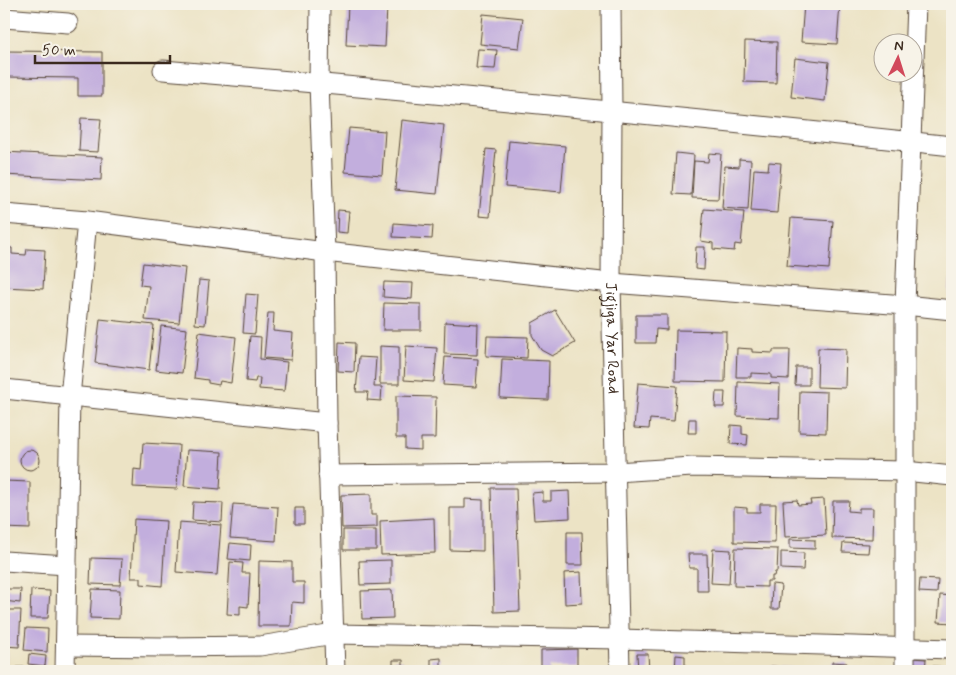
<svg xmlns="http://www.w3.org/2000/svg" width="956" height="675" viewBox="0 0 956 675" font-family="Mynerve,sans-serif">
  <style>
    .building { fill: #c2aedd }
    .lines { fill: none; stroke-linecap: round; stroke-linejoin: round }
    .minor-casing { stroke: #564637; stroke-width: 21 }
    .minor { stroke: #fff; stroke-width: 19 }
    .labels { text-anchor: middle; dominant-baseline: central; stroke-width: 4; stroke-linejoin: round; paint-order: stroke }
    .street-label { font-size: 16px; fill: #3b2a1e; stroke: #f7f3e8 }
  </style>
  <rect width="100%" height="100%" fill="#f7f3e8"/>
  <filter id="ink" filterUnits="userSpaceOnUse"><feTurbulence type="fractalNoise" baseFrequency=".02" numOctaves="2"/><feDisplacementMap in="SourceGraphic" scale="10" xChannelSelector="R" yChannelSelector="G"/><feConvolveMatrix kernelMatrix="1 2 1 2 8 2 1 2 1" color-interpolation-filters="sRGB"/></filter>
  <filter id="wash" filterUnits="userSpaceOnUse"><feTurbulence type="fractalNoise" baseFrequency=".0096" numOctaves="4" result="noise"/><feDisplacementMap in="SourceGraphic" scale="20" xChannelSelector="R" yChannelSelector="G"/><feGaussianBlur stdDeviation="1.12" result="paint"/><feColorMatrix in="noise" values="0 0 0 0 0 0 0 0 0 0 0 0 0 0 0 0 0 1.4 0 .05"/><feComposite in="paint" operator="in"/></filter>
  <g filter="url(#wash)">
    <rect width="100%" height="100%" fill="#ece3c5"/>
    <g id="blocks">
      <!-- building -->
      <path class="building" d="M804,4H840L837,44L801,42Z
        M348,5L387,7L385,47L346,45Z
        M483,14L523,18L519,48L480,44Z
        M745,41L777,42L776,83L744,82Z
        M478,49L497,50L495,69L476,68Z
        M4,51L102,52V96H78V78L4,77Z
        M795,58L829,62L825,101L791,97Z
        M81,118L101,119L98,152L79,151Z
        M402,120L444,125L437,194L395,190Z
        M349,128L385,131L382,175L345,172Z
        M509,141L565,146L561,192L505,187Z
        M486,149L496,150L490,217L479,216Z
        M4,152L102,157L101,180L4,175Z
        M676,153L694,155L691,195L673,194Z
        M709,153L721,154L718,199L692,198L694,161L708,162Z
        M739,159L751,160L748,210L722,208L725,166L739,167Z
        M769,162L781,163L777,213L751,211L754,169L768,170Z
        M704,209L744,212L741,245L735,244L734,251L713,249V243L701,241Z
        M338,210L349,211L347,233L337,232Z
        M791,218L833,221L829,269L787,266Z
        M394,223L433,226L432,239L393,237Z
        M4,247L12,248V254L26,255L27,249L45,250L43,289L4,287Z
        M696,247H705L704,270L695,269Z
        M143,263L185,268L179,323L145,320L149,286L140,285Z
        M199,280L209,281L205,325L195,324Z
        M950,280H952V296L949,295Z
        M384,282L413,283L412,299L383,297Z
        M246,294L258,295L255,334L243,333Z
        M384,303L421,304V330H383Z
        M555,310L575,343L552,356L541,350L532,335V323Z
        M268,313H274L273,331L293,333L291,360L264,358Z
        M636,315H667V330L656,329L655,343H636Z
        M100,319L154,325L149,370L95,363Z
        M445,322L478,324L477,355L444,354Z
        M161,326L187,329L182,373L156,370Z
        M676,330L726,331L725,382L675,381Z
        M199,332L236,337L231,383L220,381L219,385L208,383V380L194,378Z
        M250,336L261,337L260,359L287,362L284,391L259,389L260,378H256L255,382L246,381Z
        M487,336L528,337L527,358L486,356Z
        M339,342L355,343L354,372L338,371Z
        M380,346L399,347V384H380Z
        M406,346L437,348L434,382L404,380Z
        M737,348L752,349V352L773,353V350H790L789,379L771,378V374L751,373V377H736Z
        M818,348L846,349L845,388L817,387Z
        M359,357L376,358L374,387H382L381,401L367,400L368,392H356Z
        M445,357L478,359L476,387L443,385Z
        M502,359L549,361L548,400L500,398Z
        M796,367H809V385H795Z
        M738,382L780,384L779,418L737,416Z
        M638,383L677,386L674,421L650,419L649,429L634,428Z
        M800,391L827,392L826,433L799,432Z
        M716,392H725L724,407H715Z
        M396,396L436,397L435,438H421V450L405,449V438H396Z
        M689,419H696V433H688Z
        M731,425L742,426V434L748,435L747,445L730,444Z
        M143,443L179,445L177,489L133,487L134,469L141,470Z
        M20 460a10 10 0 1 1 20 0a10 10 0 1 1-20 0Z
        M187,450L222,452L220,489L184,486Z
        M4,481L30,482V529L4,528Z
        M491,488H516L520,611L494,612Z
        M569,491L570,518L534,520L532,493L543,492V501H551V492Z
        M371,494V515H377V527L342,528L341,495Z
        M465,499L483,500V551L450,550V508H465Z
        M824,499L826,535L785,537L783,501L797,500L798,505L811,504L810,500Z
        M833,501H849L848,511L859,512V508H873L872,539L832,538Z
        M193,502L223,503L222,522L192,520Z
        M233,504L278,507L276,541L230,538Z
        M760,504H776L775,543L734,542V507L747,508V512H760Z
        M295,508H304V524H295Z
        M434,518L435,553L381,555L380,521Z
        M134,519L166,521L162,586L141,584V578H131Z
        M179,522L221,525L217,575L176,572Z
        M343,530H376V550H343Z
        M567,532H582L583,565H567Z
        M790,539L815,540V549L790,548Z
        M230,543L251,545L250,561L228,559Z
        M843,543L869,544L868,553L842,552Z
        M735,548L778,549L777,572H775L774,576H772V581H767V587L734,586Z
        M713,549L731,550L729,584L711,583Z
        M781,552L804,553L803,570L781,569Z
        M688,554H707L708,591H697V568H689Z
        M91,558L122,559L120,585L90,584Z
        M391,560V584L360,585L359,561Z
        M259,561L292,562V582H304V603L292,602L291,626H258Z
        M230,562L243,563L242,573H250L248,607L240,606V615L227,614Z
        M581,572L582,603L565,604L564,573Z
        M920,579L938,580L937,593L919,592Z
        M772,584L781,585L779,609H771Z
        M4,589H21L20,603L4,601Z
        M92,589L120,590L119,619L90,618Z
        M31,590L50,591L48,618H30Z
        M392,590L393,618L362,619L361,591Z
        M940,595L952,596V623L938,622Z
        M4,610H21L19,647L4,646Z
        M26,628L48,629L47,652L24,650Z
        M577,649V667H550V671H541V650Z
        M4,652H7L6,671H4Z
        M29,654L46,656L45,666L28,664Z
        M637,654H648L649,671H638Z
        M676,655L685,656V671H675Z
        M441,658V671H431V659Z
        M914,658L926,659L925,671H913Z
        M393,660H403V671H393Z
        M832,662L847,663V671H832Z
        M771,666L797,668V671H770Z
        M933,666L952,667V671H933Z
        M17,667H27V671H17Z"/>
    </g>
  </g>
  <g filter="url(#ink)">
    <use href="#blocks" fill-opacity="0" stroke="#564637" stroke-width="1"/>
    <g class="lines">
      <!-- minor casing -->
      <g class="minor-casing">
        <g id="minor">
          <path d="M320,4L319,83L325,252L327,423L335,671"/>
          <path id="s1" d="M611,4L612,111L611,283L620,671"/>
          <path d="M4,18L68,23"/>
          <path d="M163,70C426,92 689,118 952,146"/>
          <path d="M4,214L87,221L325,252L611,283L905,305L952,310"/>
          <path d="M4,389L327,423"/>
          <path d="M328,475L616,472L692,467L905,471L952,476"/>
          <path d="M4,561L67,565"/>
          <path d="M66,646L164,647L260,646L334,634L620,639L952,649"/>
          <path d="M65,671L70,397L87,221"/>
          <path d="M905,671V305L916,4"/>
        </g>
      </g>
      <!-- minor -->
      <use href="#minor" class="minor"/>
    </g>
  </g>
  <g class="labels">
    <!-- street labels -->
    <g class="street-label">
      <text stroke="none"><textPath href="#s1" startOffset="334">Jigjiga Yar Road</textPath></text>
    </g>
  </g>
  <!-- margin -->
  <rect width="956" height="675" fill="none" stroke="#f7f3e8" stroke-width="20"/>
  <!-- north arrow -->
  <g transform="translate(898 58) rotate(4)"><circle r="24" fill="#f7f3e8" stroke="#aca397"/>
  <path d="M0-4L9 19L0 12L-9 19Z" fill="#d1495b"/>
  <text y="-8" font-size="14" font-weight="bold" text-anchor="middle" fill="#3b2a1e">N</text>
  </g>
  <!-- scale -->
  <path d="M35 55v8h135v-8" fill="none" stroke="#3b2a1e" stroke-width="2.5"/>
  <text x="42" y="55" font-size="15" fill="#3b2a1e" stroke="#f7f3e8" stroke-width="4" paint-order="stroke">50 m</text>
</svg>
